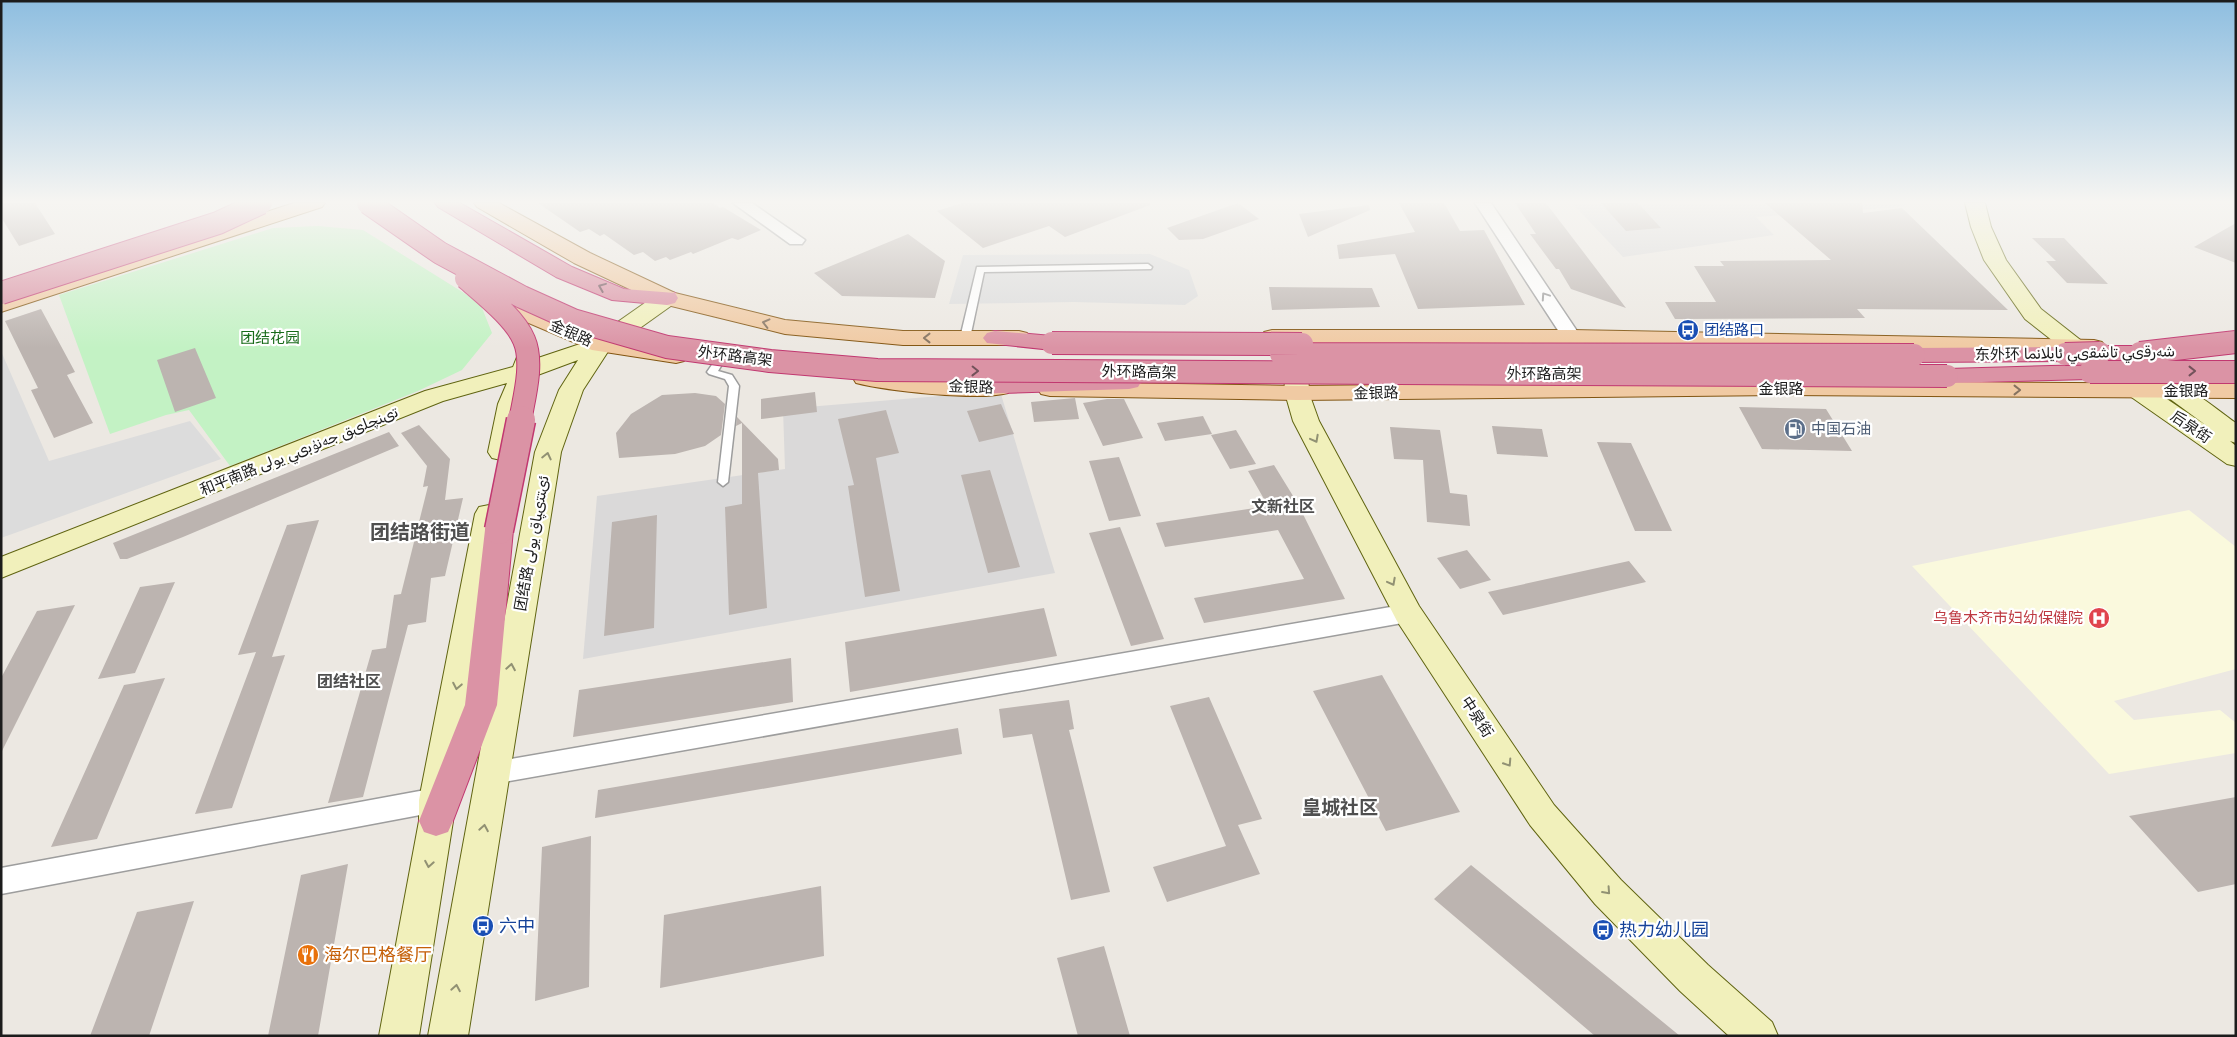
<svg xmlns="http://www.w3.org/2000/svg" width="2237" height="1037" viewBox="0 0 2237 1037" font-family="Rubik,'Noto Naskh Arabic','Noto Sans SC',sans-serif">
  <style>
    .residential { fill: #dad9d9 }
    .education { fill: #faf9dd }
    .park { fill: #c3f2c4 }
    .parking { fill: #dcdcdc }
    .building { fill: #bcb4b0 }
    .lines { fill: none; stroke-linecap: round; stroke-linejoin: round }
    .lane-casing { stroke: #9d9d9d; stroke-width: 3 }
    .street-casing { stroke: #9d9d9d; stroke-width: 3 }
    .secondary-casing { stroke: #606411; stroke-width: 2 }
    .primary-casing { stroke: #825511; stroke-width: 2 }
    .highway-casing { stroke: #c13870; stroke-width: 2 }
    .lane { fill: #fff; fill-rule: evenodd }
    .street { fill: #fff; fill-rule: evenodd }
    .secondary { fill: #f1f0bb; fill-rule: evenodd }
    .primary { fill: #f0caa3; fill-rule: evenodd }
    .highway { fill: #db93a5; fill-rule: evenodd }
    .highway-bridge-far1-casing { stroke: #c13870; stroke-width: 24; stroke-linecap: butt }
    .highway-bridge-casing { stroke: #c13870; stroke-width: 31; stroke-linecap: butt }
    .highway-bridge-far1 { stroke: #db93a5; stroke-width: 22 }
    .highway-bridge { stroke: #db93a5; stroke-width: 28 }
    .oneway { stroke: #72525a }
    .oneway2 { stroke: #999 }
    .oneway3 { stroke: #867360 }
    .oneway4 { stroke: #919173 }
    .labels { text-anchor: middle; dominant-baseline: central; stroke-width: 4.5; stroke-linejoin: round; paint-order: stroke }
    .transit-label { font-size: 15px; fill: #164399; stroke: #fff; text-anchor: start }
    .street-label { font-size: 15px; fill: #1c1c1c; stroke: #fff }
    .park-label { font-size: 15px; fill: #186b1a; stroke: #fff }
    .service-label { font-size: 15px; fill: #4e5e75; stroke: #fff; text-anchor: start }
    .health-label { font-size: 15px; fill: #be3a42; stroke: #fff; text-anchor: end }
    .neighbourhood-label { font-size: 16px; font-weight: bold; fill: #4f4f4f; stroke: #fff }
    .near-transit-label { font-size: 18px; fill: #164399; stroke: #fff; text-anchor: start }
    .near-food-label { font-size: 18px; fill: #c56008; stroke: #fff; text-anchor: start }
    .near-neighbourhood-label { font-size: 19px; font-weight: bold; fill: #4f4f4f; stroke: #fff }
    .district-label { font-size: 20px; font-weight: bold; fill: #4f4f4f; stroke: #fff }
  </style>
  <rect width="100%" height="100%" fill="#ece8e2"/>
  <!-- residential -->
  <path class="residential" d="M1572,203H1908L1899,207L1756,217L1774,235L1623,257Z
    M1000,391L1055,573L583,659L597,496L785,469L783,409Z"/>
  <!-- education -->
  <path class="education" d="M2189,510L2236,547V669L2114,701L2134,720L2220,710L2236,723V753L2109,774L1912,566Z"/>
  <!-- park -->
  <path class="park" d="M318,226L363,230L480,303L492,333L462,370L418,391L230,466L189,410L166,415L110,434L59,295L273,228Z"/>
  <!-- parking -->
  <path class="parking" d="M1150,254L1189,270L1198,296L1185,305L1074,302L949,304L963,255Z
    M1,351L49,461L190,421L221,459L1,538Z"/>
  <!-- building -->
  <path class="building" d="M1,203H35L55,234L19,246L1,217Z
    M538,203H714L720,208L723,207L761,230L738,240L732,238L693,254L691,252L670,260L666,257L655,261L643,252L634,255L604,234L600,236L589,229L580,232Z
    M962,203H1150V205L1065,237L1049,226L983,248L937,211Z
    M1238,203L1259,219L1203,239L1179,240L1167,228Z
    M1399,203H1444L1460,231L1484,230L1525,305L1418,309L1395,254L1339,259L1337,245L1415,232Z
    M1515,203H1546L1626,308L1571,289L1559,269H1556L1530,234H1536Z
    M1601,203H1638L1661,228L1626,231Z
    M1765,203H1862L1863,213L1902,208L2008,310L1857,309L1865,318L1675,319L1665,302H1716L1694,266H1724L1720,261L1831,260Z
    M1369,205L1370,210L1308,237L1299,214Z
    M2236,223V263L2194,247Z
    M908,234L945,261L935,298L842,296L814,273Z
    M2032,238H2064L2108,284L2067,283L2046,261H2056Z
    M1269,287L1372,288L1380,307L1272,310Z
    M41,309L75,372L67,375L93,423L54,438L31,390L38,388L5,321Z
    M195,348L216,398L175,412L157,360Z
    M815,392L817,412L761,419V399Z
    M695,393L716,396L725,404L721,435L705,446L675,454L619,458L616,433L631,414L662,395Z
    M1075,398L1079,419L1034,422L1031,402Z
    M1107,399H1124L1143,438L1103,446L1083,403Z
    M1001,404L1014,434L979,442L967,411Z
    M1739,407L1826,409L1852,451L1762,449Z
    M886,410L899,453L876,458L900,591L865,597L848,486L854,485L838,419Z
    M1203,416L1212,434L1165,441L1157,423Z
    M737,417L778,459L779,470L758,473L767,608L729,615L725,507L742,504V423L736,426Z
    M419,425L450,459L445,500L463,498L445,576L431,578L426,622L408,625L363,797L328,803L372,650L386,648L394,595L401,594L428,486L423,487L427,466L401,433Z
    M1492,426L1542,429L1548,457L1497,454Z
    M1390,427L1440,430L1450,493L1467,495L1470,526L1427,522L1423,460L1394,459Z
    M1236,430L1256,464L1230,469L1211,435Z
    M389,432L399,446L183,537L127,559H120L113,543Z
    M1597,442L1631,443L1672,531H1635Z
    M1119,457L1141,516L1109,521L1089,461Z
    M1274,465L1298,504L1345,599L1204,623L1194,598L1304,579L1278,530L1165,547L1156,523L1268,506L1248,471Z
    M990,470L1020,567L988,573L961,475Z
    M657,515L654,628L604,636L612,522Z
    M319,520L272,657L285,655L232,808L195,814L256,652L238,655L287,525Z
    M1120,527L1164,639L1131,646L1089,533Z
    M1467,550L1491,580L1460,589L1437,558Z
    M1629,561L1646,582L1503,615L1488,592Z
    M175,582L135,673L98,679L140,587Z
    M75,605L1,753V678L37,611Z
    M1044,608L1057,656L850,692L845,642Z
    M791,658L793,702L573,737L579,690Z
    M1382,675L1460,812L1386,831L1313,691Z
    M165,678L97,839L51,847L124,685Z
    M1209,697L1262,819L1238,825L1260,874L1167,902L1153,867L1226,846L1170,706Z
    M1069,700L1074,729L1069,730L1110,892L1071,900L1032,734L1003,738L999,709Z
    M958,728L962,754L595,818L598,790Z
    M2236,797V884L2198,892L2129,816Z
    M591,836L589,987L535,1001L542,847Z
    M348,864L318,1036H268L301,875Z
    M1471,865L1680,1036H1595L1434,899Z
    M821,886L824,956L660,988L664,915Z
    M194,901L149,1036H90L137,912Z
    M1104,946L1130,1036H1078L1057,958Z"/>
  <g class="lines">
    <!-- lane casing -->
    <g class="lane-casing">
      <path id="lane" d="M1148,264L1152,267L1151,269L984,272L970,338L965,341L960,338L977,267Z
        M719,358L724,361L718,371L732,375L739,386L728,482L723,486L718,482L729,386L725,379L709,374L707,372L716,359Z"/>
    </g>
    <!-- street casing -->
    <g class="street-casing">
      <path id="street" d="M733,203H752L805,240L802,244H790Z
        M1475,203H1491L1581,337L1579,341H1565Z
        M1408,604L1417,607L1420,613L1417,619L1408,622L493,784L483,781L479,773L483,765L493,762Z
        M436,788L446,792L450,800L446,808L436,812L1,894V868Z"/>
    </g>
    <!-- secondary casing -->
    <g class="secondary-casing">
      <path id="secondary" d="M1965,203H1985L1991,227L2006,260L2041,309L2083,342L2139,380L2142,376C2171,369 2213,407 2236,423V443L2230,441L2236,446V466L2227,464L2067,352L2025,319L1984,260L1971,227ZM2158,393L2166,396L2207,426Z
        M667,291L675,293L678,298L675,303L609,350L583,390L561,452L468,1036H428L535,452L559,390L578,360L535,376L522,404L514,452L510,458L501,460L492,458L488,452L498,404L507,383L443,401L1,578V557L425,391L513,367L517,357L525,355L535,359L592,340L659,293Z
        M1295,338L1303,340L1307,345L1309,393L1319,421L1419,606L1554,805L1621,880L1708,965L1772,1022L1778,1036H1729L1680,991L1595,904L1530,825L1397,621L1293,421L1285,393L1283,345L1287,340Z
        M489,505L499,507L503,514L453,800V821L419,1036H379L419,821V800L475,514L479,507Z"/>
    </g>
    <!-- primary casing -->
    <g class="primary-casing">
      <path id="primary" d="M294,203H325L322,207L1,312V298Z
        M474,203H499L590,253L675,293L785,320L903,331H1019L1027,333L1031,338L1027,343L1019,345H903L785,334L659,303L574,263L477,207Z
        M488,279L496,281L533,308L605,339L676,349L684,351L688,356L684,361L676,363L592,350L517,318L480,291L477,286L480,281Z
        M1272,330H1572L2094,340L2102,342L2106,347L2102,352L2094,354L1572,344H1272L1264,342L1260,337L1264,332Z
        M865,371L1008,383L1011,388L1008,393C979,401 887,391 856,383L853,378L856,373Z
        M1787,381L2236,384V398L1787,395L1297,400L1050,396L1041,394L1038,389L1041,384L1050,382L1297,386Z"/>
    </g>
    <!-- highway casing -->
    <g class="highway-casing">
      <path id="highway" d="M435,203H460L572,267L624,289L675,293L678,298L675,303L667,305L612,300L556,277L438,207Z
        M995,331L1052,336L1060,338L1064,343L1060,348L1052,350L987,343L983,338L987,333Z
        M2100,346H2167L2175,348L2179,353L2175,358L2167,360H2100L2092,358L2088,353L2092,348Z
        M2065,347L2073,349L2077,354L2073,359L2065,361L1914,362L1906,360L1902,355L1906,350L1914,348Z
        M2090,365L2098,367L2102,372L2098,377L2090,379L1947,383L1938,381L1935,376L1938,371L1947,369Z
        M1129,375L1138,377L1141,382L1138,387L1129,389L973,394L964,392L961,387L964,382L973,380Z
        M499,520L509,523L513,530L497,705L453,821L448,832L436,836L424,832L419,821L465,705L485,530L489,523Z"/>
    </g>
    <!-- lane -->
    <use href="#lane" class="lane"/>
    <!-- street -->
    <use href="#street" class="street"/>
    <!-- secondary -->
    <use href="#secondary" class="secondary"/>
    <!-- primary -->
    <use href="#primary" class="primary"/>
    <!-- highway -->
    <use href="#highway" class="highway"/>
    <!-- highway-bridge-far1 casing -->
    <g class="highway-bridge-far1-casing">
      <path id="highway-bridge-far1" d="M368,203L440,253L522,297L573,320L667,347L770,361L877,370L1947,376
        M466,278C484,294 515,318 524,340C534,363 524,398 520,421
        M1,293L218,223L261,203
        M1052,343L1302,344
        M2140,353L2236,342
        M1281,354L1914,355
        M2065,354L2100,353
        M2090,372H2236"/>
    </g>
    <!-- highway-bridge casing -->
    <g class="highway-bridge-casing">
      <path id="highway-bridge" d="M499,530L521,420"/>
    </g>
    <!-- highway-bridge-far1 -->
    <use href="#highway-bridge-far1" class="highway-bridge-far1"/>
    <!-- highway-bridge -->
    <use href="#highway-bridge" class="highway-bridge"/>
  </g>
  <!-- one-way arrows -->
  <defs><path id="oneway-chevron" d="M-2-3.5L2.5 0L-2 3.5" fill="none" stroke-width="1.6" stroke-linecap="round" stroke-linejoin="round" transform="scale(1.25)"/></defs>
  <g class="oneway">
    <use href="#oneway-chevron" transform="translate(602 287) rotate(-158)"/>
    <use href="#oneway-chevron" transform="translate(975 371) rotate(1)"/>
    <use href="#oneway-chevron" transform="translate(2192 371)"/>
  </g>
  <use class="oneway2" href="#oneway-chevron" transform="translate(1545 296) rotate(-124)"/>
  <g class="oneway3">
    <use href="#oneway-chevron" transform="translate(766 323) rotate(-166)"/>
    <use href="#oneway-chevron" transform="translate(927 338) rotate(180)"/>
    <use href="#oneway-chevron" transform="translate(2017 390)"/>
  </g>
  <g class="oneway4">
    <use href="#oneway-chevron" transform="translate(1315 439) rotate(62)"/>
    <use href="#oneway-chevron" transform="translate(547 456) rotate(-77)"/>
    <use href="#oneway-chevron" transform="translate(1392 582) rotate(62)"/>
    <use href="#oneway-chevron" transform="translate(511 667) rotate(-80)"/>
    <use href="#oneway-chevron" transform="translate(457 686) rotate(101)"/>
    <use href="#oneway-chevron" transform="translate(1508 763) rotate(57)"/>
    <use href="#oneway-chevron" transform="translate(484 828) rotate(-80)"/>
    <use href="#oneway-chevron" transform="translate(429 864) rotate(100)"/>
    <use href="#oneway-chevron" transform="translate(1607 891) rotate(48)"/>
    <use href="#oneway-chevron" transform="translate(456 988) rotate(-80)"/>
  </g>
  <!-- sky -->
  <linearGradient id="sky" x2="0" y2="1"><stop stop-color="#8ebee0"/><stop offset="0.58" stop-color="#f6f5f2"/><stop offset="1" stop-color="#f6f5f2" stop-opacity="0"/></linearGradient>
  <rect width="2237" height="348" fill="url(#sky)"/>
  <!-- icons -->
  <defs>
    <g id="bus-disc" transform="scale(1.125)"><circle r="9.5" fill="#1a4fb4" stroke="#fff"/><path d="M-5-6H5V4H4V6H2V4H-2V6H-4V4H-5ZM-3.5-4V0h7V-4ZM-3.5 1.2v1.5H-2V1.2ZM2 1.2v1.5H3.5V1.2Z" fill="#fff"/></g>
    <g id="fuel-disc" transform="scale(1.125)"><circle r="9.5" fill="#5c6f8a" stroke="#fff"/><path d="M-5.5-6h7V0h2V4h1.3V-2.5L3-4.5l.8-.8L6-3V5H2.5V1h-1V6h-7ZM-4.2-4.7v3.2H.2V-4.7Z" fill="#fff"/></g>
    <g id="hospital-disc" transform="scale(1.125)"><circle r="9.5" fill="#e0444e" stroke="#fff"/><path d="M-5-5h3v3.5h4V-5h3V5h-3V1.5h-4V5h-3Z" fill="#fff"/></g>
    <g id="restaurant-disc" transform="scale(1.125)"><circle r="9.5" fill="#e8710a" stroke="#fff"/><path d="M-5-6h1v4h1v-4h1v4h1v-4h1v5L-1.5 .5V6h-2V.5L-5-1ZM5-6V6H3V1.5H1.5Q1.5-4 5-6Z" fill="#fff"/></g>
  </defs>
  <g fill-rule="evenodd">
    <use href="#bus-disc" x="1688" y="330"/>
    <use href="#fuel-disc" x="1795" y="429"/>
    <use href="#hospital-disc" x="2099" y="618"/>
    <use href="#bus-disc" x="483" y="926"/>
    <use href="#bus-disc" x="1603" y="930"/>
    <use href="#restaurant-disc" x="308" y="955"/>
  </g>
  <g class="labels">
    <!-- transit labels -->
    <g class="transit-label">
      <text x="1704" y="330">团结路口</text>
    </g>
    <!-- street labels -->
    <g class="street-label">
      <text transform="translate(571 333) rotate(24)">金银路</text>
      <text transform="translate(2075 353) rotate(-1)">东外环 شەرقىي تاشقىي ئايلانما</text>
      <text transform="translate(735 356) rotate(7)">外环路高架</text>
      <text transform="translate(1139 372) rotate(1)">外环路高架</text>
      <text x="1544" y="374">外环路高架</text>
      <text transform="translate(971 387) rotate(2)">金银路</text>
      <text x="1781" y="389">金银路</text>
      <text x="2186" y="391">金银路</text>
      <text transform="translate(1376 393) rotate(-1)">金银路</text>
      <text transform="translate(2191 427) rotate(34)">后泉街</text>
      <text transform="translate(299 451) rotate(-22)">和平南路 تىنچلىق جەنۇبىي يولى</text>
      <text transform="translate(532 543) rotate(-80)">团结路 ئىتتىپاق يولى</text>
      <text transform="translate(1477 717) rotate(57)">中泉街</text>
    </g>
    <!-- park labels -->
    <g class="park-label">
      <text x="270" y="338">团结花园</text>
    </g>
    <!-- service labels -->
    <g class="service-label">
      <text x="1811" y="429">中国石油</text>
    </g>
    <!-- health labels -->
    <g class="health-label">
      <text x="2083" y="618">乌鲁木齐市妇幼保健院</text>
    </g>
    <!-- neighbourhood labels -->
    <g class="neighbourhood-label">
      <text x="1283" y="506">文新社区</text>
      <text x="349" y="681">团结社区</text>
    </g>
    <!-- near-transit labels -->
    <g class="near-transit-label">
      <text x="499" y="926">六中</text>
      <text x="1619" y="930">热力幼儿园</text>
    </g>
    <!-- near-food labels -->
    <g class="near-food-label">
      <text x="324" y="955">海尔巴格餐厅</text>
    </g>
    <!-- near-neighbourhood labels -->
    <g class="near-neighbourhood-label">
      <text x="1340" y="807">皇城社区</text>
    </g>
    <!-- district labels -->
    <g class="district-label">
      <text x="420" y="532">团结路街道</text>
    </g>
  </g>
  <!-- border -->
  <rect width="2237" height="1037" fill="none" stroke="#1c1c1c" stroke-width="5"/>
</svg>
